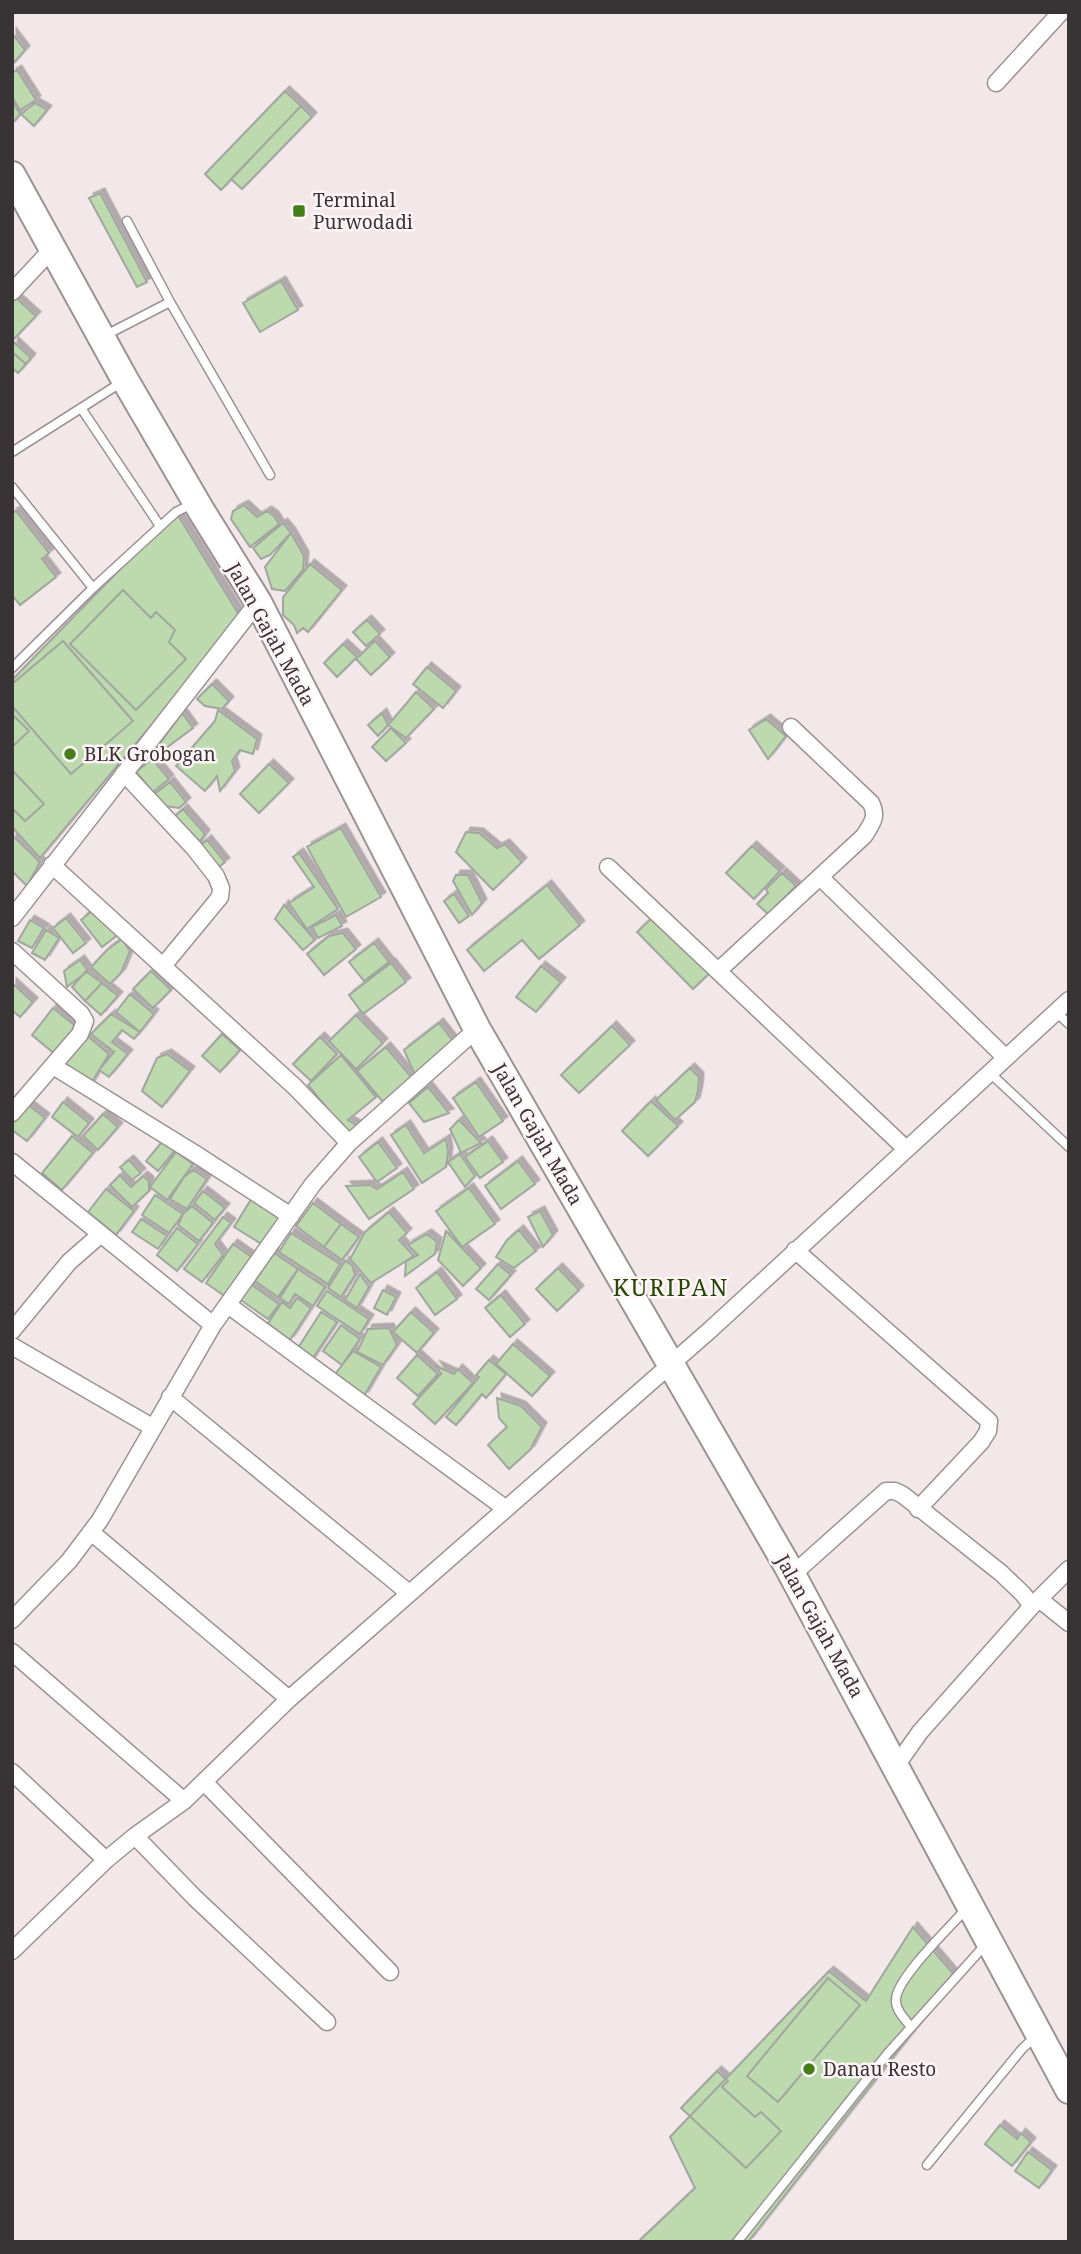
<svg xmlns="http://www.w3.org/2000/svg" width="1081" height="2254" viewBox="0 0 1081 2254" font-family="'Noto Serif',serif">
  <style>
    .building { fill: #bcdaad; stroke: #a1a69f; stroke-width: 2; filter: url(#shadow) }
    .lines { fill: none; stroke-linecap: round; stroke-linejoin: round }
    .lane-casing { stroke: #9c9294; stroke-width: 11 }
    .street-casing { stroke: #9c9294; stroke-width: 19 }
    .primary-casing { stroke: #9c9294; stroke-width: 30 }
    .lane { stroke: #fff; stroke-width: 8 }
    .street { stroke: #fff; stroke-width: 16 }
    .primary { stroke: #fff; stroke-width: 26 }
    .poi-dot { fill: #447e18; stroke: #fff5f7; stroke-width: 2.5 }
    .labels { text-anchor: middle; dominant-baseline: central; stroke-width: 5; stroke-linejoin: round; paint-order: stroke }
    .poi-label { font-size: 19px; fill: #383435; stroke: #fff5f7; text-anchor: start }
    .street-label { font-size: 19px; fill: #383435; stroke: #fff5f7 }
    .quarter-label { font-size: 23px; letter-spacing: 2px; fill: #234806; stroke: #fff5f7 }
  </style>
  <defs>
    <filter id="shadow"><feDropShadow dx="4.5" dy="-4.5" stdDeviation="0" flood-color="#0004"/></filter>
  </defs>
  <rect width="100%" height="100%" fill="#f2e7e9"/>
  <!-- building -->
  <path class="building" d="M12,33L25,50L12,65Z
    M17,70L36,100L20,110L12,97V73Z
    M285,91L301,106L221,190L205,174Z
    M12,101L20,114L12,124Z
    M35,103L47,110L34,126L21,114Z
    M301,106L312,117L242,189L231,179Z
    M100,193L147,282L137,287L89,198Z
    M281,281L298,310L260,332L243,303Z
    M15,297L36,316L12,341V299Z
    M14,342L31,358L26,364L12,352Z
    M12,352L26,364L18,373L12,368Z
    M244,505L257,517L267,511L274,516L279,524L250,547L231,519L233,511Z
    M16,511L49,553L42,559L56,577L20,605L12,595V513Z
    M176,512L241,618L40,858L12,827V680Z
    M283,523L291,533L270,555L261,559L253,548Z
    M291,533L304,556L303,570L285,591L272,589L265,567Z
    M310,564L342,590L308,632L303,628L297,633L294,625L283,615V597Z
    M123,590L151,618L156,612L175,630L169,642L186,659L136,710L70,644Z
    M367,620L380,634L366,646L353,632Z
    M63,641L133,721L71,774L12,706V684Z
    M375,641L390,657L371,675L356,659Z
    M343,644L357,657L337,677L324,663Z
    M427,667L456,691L443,708L413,684Z
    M212,684L229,701L222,709L205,706L197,699Z
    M416,692L434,709L406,738L388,725Z
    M218,710L257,739L253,754L240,750L232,761L235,771L220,791L217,776L205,791L176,766L215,721Z
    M182,713L193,728L154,757L153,753Z
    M382,713L388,725L378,736L368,725Z
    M12,714L29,731L12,747Z
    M766,719L786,736L768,759L749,730Z
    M391,728L406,743L386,761L372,747Z
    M152,759L169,779L153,792L136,772Z
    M269,764L289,783L259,813L240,794Z
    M12,770L44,804L25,821L12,808Z
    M170,782L186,802L179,808L165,806L152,796Z
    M183,809L205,834L196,847L172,819Z
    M341,828L381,897L346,917L307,847Z
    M466,832L479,833L497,848L505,844L522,862L493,890L456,852Z
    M12,835L40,862L27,886L12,871Z
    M207,840L225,862L215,870L197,848Z
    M752,846L780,871L754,899L726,873Z
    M299,853L338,909L307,929L289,903L314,887L293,857Z
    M782,873L796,886L768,914L757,904L768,893L766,889Z
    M456,875H468L482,903L472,915L453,881Z
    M547,885L580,925L539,959L522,940L484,971L467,950Z
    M454,894L469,916L459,923L444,901Z
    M284,905L315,940L303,950L275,919Z
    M98,906L119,934L102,947L81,920Z
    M656,914L712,971L693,989L637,932Z
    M336,915L342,926L318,938L312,927Z
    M66,918L86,943L73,953L53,928Z
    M30,920L44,928L32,948L18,941Z
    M46,930L59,938L45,960L32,953Z
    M343,933L356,949L324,975L307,954L329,936Z
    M122,939L130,951L121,973L110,984L91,967L107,950Z
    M374,943L389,962L364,981L349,962Z
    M80,960L88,971L67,987L64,971Z
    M391,963L406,982L363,1014L349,995Z
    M541,966L561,982L536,1012L516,997Z
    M86,971L102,983L85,1001L72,987Z
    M151,971L171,990L153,1008L133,989Z
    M12,983L33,1002L20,1017L12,1010Z
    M102,983L118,996L101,1015L85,1001Z
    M130,994L154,1014L140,1032L116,1012Z
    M53,1008L78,1028L56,1055L32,1035Z
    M111,1014L140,1032L134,1039L122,1030L112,1042L128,1054L109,1077L99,1070L114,1052L91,1034Z
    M356,1015L383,1043L356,1069L329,1041Z
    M439,1023L457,1046L416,1077L404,1050Z
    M612,1026L630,1045L579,1093L561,1075Z
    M222,1034L240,1050L220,1072L202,1056Z
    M89,1037L109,1054L89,1087L61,1067L79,1042Z
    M320,1037L337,1054L311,1081L293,1064Z
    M386,1047L412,1078L383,1102L357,1071Z
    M167,1054L190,1071L162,1107L142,1091L157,1058Z
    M341,1055L376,1097L348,1120L358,1126L348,1134L308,1085Z
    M690,1068L699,1077L698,1090L695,1102L675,1120L656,1100Z
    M476,1082L503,1121L479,1137L453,1098Z
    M428,1087L449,1113L424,1122L409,1103Z
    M651,1101L678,1126L648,1156L622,1131Z
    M63,1102L89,1123L78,1137L52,1117Z
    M27,1104L45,1118L27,1141L12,1130V1122Z
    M103,1114L118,1127L98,1150L83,1136Z
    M459,1120L481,1143L461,1153L450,1129Z
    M406,1125L424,1153L446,1139L448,1152L446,1167L422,1183L391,1135Z
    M72,1136L93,1153L62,1190L42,1173Z
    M166,1137L178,1147L158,1171L146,1161Z
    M488,1141L503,1162L480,1178L465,1157Z
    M378,1142L397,1168L377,1182L359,1157Z
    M176,1152L193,1164L167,1200L150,1187Z
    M460,1154L475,1176L465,1187L448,1162Z
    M129,1160L141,1173L132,1180L120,1167Z
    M518,1161L535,1184L501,1209L485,1186Z
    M193,1170L207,1179L187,1209L170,1199L184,1177Z
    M403,1172L414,1189L369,1219L346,1186L370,1185L377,1189Z
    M120,1175L131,1187L143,1176L149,1181V1191L132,1207L110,1185Z
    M469,1188L495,1224L462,1247L436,1211Z
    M106,1189L134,1211L116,1235L88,1212Z
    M203,1191L225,1208L215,1220L194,1203Z
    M155,1195L183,1214L169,1233L142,1215Z
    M252,1198L281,1217L263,1245L234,1227Z
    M313,1203L341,1224L324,1247L296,1226Z
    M192,1206L213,1223L199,1241L178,1225L183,1214Z
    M540,1211L553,1235L543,1247L528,1217Z
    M389,1212L407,1233L399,1240L414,1256L371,1283L350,1259L365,1232Z
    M223,1217L231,1223L215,1244L223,1255L202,1282L184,1269Z
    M141,1219L167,1236L158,1249L132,1232Z
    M341,1224L359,1237L342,1260L324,1247Z
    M177,1228L198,1244L177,1271L157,1255Z
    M519,1230L536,1251L514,1268L496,1257L507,1240Z
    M446,1231L481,1268L463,1286L438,1260Z
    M291,1233L340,1264L328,1284L279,1252Z
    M427,1234L437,1242L435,1254L405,1276L406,1261L418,1255L408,1245Z
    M233,1244L253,1258L226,1297L206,1283Z
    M274,1253L298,1269L278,1297L255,1281Z
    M345,1261L352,1265L355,1275L341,1297L328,1288Z
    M498,1264L511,1275L489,1300L476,1289Z
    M558,1268L579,1290L557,1311L536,1289Z
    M298,1269L325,1287L313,1306L295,1294L289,1304L280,1298Z
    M437,1272L457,1299L435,1315L416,1288Z
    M360,1274L369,1287L357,1308L345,1300Z
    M249,1283L279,1304L268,1319L238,1298Z
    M383,1290L396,1297L387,1315L374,1308Z
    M327,1291L369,1319L360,1334L317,1306Z
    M501,1295L525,1324L510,1337L485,1308Z
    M297,1298L311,1308L290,1340L267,1325L282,1302L290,1308Z
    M321,1312L337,1322L311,1361L296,1351Z
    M411,1312L434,1333L417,1353L393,1332Z
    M341,1325L360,1339L342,1365L323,1351Z
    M389,1328L397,1345L383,1365L357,1352L368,1329Z
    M513,1344L550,1376L532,1396L496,1364Z
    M353,1351L381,1367L364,1396L333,1377Z
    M417,1355L438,1374L418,1396L397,1378Z
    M489,1360L506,1374L486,1398L482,1394L456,1425L446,1417L479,1377L476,1375Z
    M436,1366L454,1374L458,1369L473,1383L435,1424L413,1404L441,1374Z
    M497,1398L521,1406L542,1427L530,1450L509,1469L488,1445L507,1427L499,1418Z
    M913,1927L956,1977L748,2242H638L695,2188L670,2137L829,1971L866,2001Z
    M828,1978L860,2005L778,2102L747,2076Z
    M717,2071L728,2081L722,2087L755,2117L761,2112L781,2131L746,2168L681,2108Z
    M1000,2125L1017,2139L1021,2133L1031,2142L1012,2166L985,2144Z
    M1028,2152L1052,2170L1039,2188L1015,2171Z"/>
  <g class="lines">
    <!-- lane casing -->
    <g class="lane-casing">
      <path id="lane" d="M170,302L270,475
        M104,336L170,302L127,221
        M81,408L160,526
        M12,452L122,382
        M12,487L93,588L176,512L194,503
        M12,668L93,588
        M1056,1012L1069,1024
        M989,1072L1069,1147
        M911,2027C905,2019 895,2010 896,1999C897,1978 950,1927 966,1909
        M927,2165L1022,2049L1036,2036
        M737,2242L888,2053L986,1944"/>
    </g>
    <!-- street casing -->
    <g class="street-casing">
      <path id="street" d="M996,83L1061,12
        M12,292L53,248
        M124,773L194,848L216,876L221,888L220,897L163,966
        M52,865L295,1087L349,1143
        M608,867L905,1148
        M820,877L1005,1057
        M12,918L258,602
        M12,951L81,1014L85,1021L80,1034L12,1113
        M718,971L864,836C872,823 878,817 871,803L791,727
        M53,1066L194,1153L291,1216
        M12,1162L213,1325
        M795,1250L989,1421L988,1431L981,1442L918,1509
        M228,1305L505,1508
        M12,1331L69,1262L101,1234
        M12,1346L152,1427
        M170,1397L409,1593
        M91,1532L289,1699
        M792,1575L886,1491H895L903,1495L1001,1573L1023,1594L1032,1606
        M1039,1599L1069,1623
        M12,1620L69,1561L100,1520L213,1325L313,1184L349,1143L477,1029
        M12,1652L184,1801
        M896,1766L920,1732L1032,1606L1069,1569
        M12,1772L106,1860
        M204,1782L390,1972
        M135,1836L195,1898L327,2022
        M12,1951L106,1860L135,1836L184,1801L289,1699L710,1330L1069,1000"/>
    </g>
    <!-- primary casing -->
    <g class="primary-casing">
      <path id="primary" d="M12,175L125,380L202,512L258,602L477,1029L788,1567L1069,2090"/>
    </g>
    <!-- lane -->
    <use href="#lane" class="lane"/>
    <!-- street -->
    <use href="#street" class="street"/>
    <!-- primary -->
    <use href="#primary" class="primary"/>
  </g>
  <!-- markers -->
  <g class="poi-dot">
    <rect x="292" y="204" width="14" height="14" rx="3.5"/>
    <circle cx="70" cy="754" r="7"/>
    <circle cx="809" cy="2069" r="7"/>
  </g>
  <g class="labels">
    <!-- poi labels -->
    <g class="poi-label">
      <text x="313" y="200">Terminal<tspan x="313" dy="22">Purwodadi</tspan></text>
      <text x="84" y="754">BLK Grobogan</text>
      <text x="823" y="2069">Danau Resto</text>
    </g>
    <!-- street labels -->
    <g class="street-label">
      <text transform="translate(271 634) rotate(61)">Jalan Gajah Mada</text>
      <text transform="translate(538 1134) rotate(60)">Jalan Gajah Mada</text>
      <text transform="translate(820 1626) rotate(61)">Jalan Gajah Mada</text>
    </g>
    <!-- quarter labels -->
    <g class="quarter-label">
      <text x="671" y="1287">KURIPAN</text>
    </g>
  </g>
  <!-- border -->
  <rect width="1081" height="2254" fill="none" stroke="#383435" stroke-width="28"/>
</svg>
